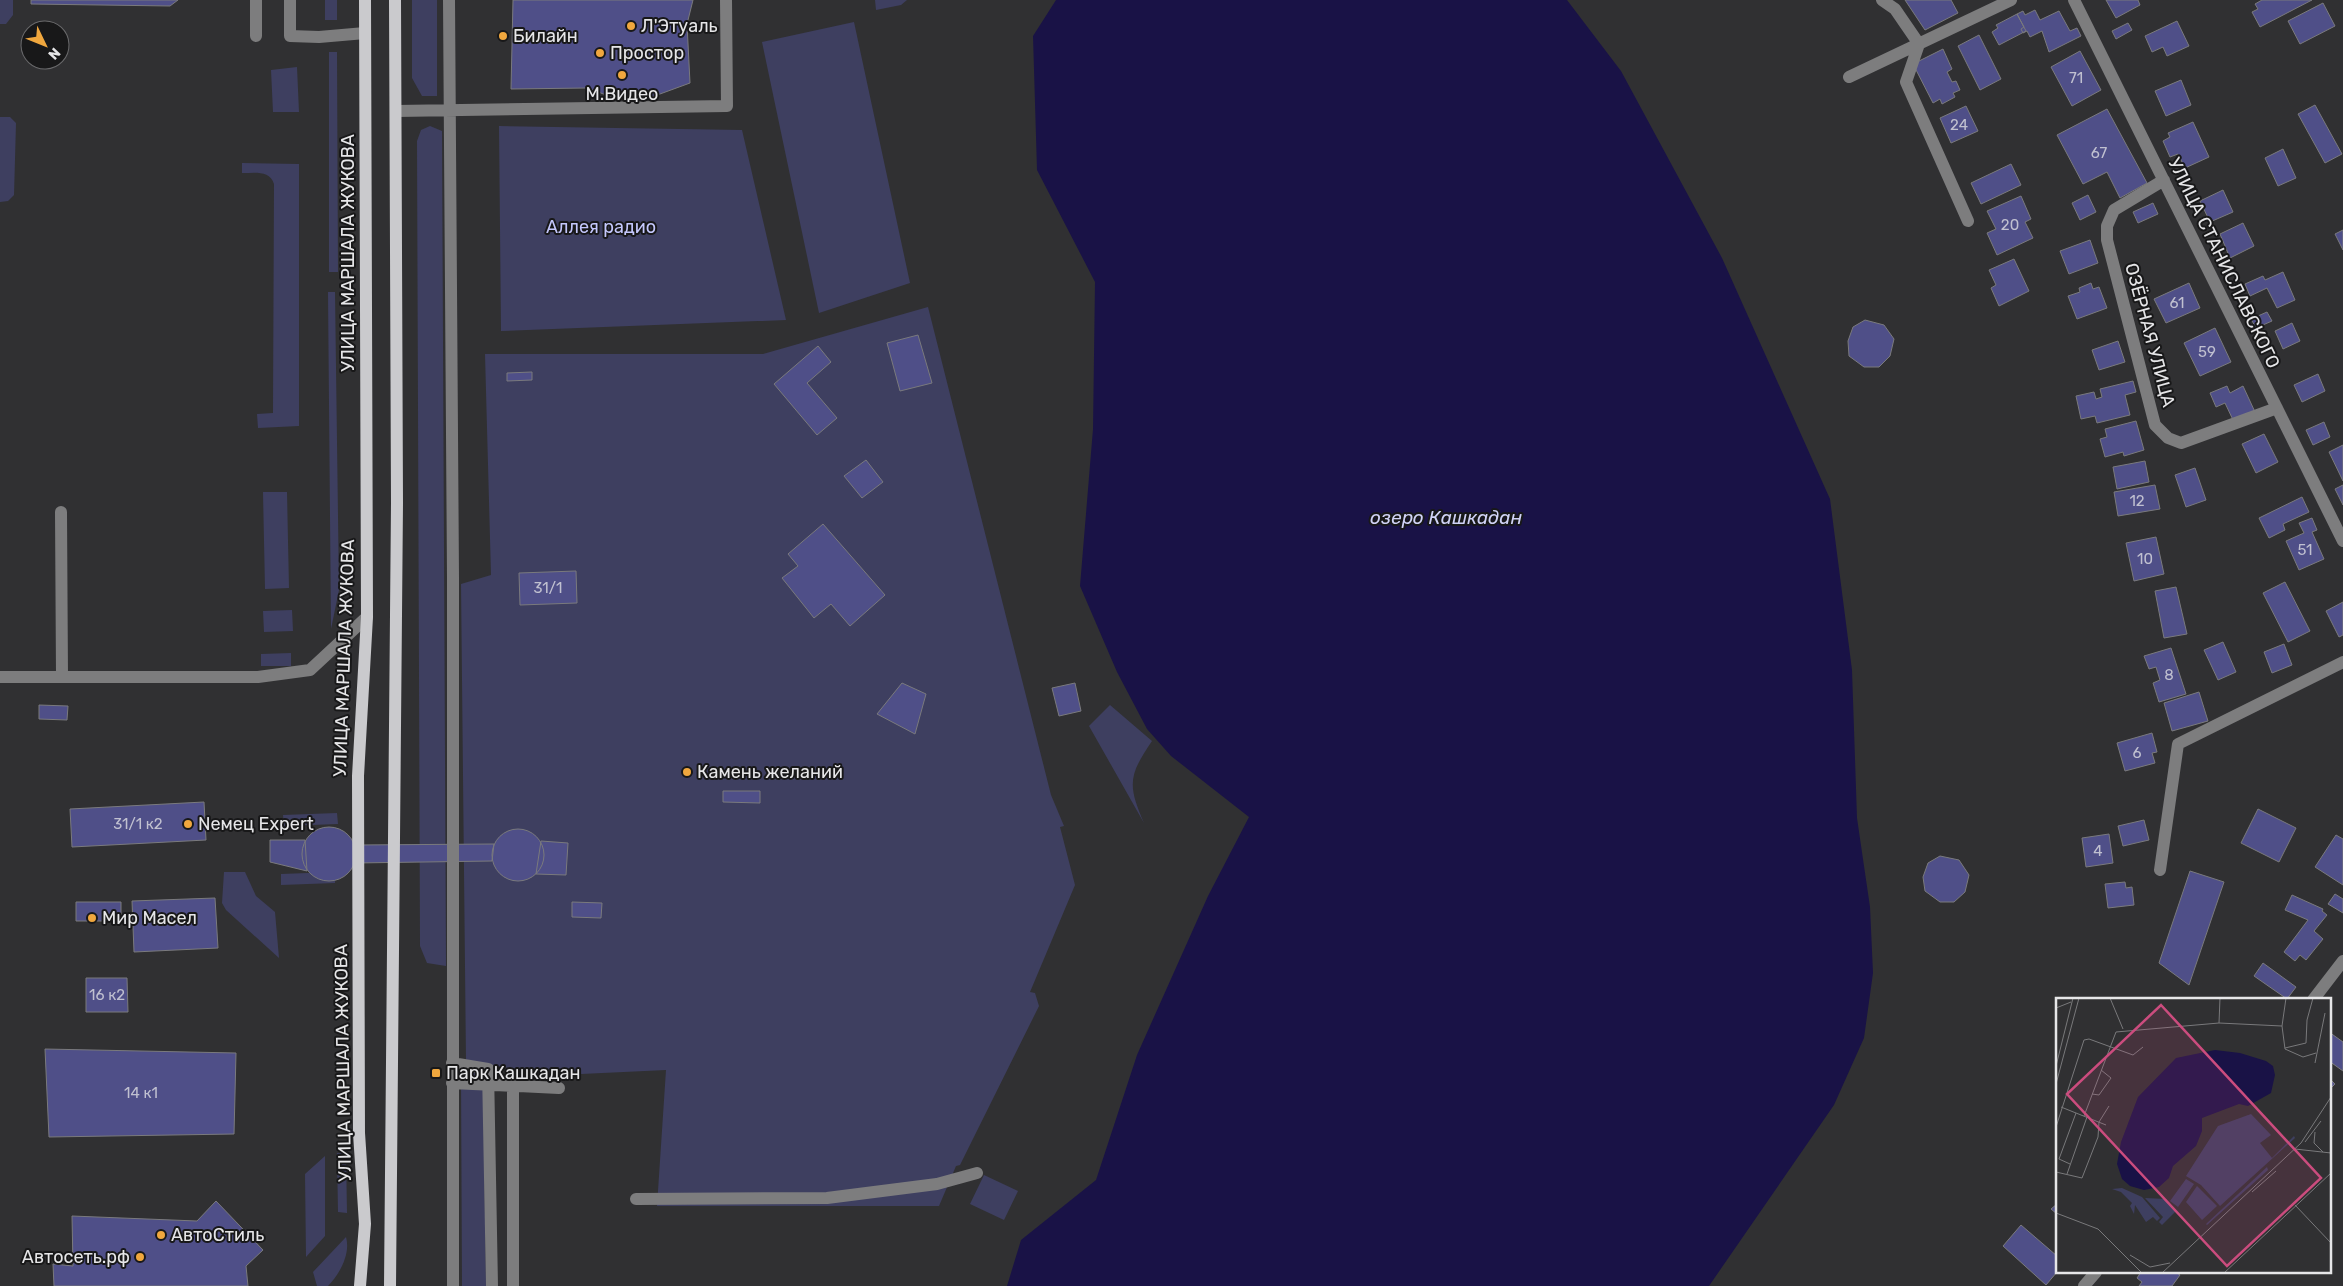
<svg xmlns="http://www.w3.org/2000/svg" width="2343" height="1286" viewBox="0 0 2343 1286" font-family="Rubik,sans-serif">
  <style>
    .green { fill: #3e3f60 }
    .water { fill: #191246 }
    .building { fill: #4f4f88; stroke: #7a7a7d }
    .lines { fill: none; stroke-linecap: round; stroke-linejoin: round }
    .minor { stroke: #7d7d7e; stroke-width: 12 }
    .major { stroke: #cacacd; stroke-width: 12 }
    .poi-dot { fill: #f0a73e; stroke: #181819; stroke-width: 2 }
    .labels { text-anchor: middle; dominant-baseline: central; stroke-width: 4; stroke-linejoin: round; paint-order: stroke }
    .number-label { font-size: 15px; fill: #c0c0d0 }
    .poi-label { font-size: 18px; fill: #e6e6e8; stroke: #181819; text-anchor: start }
    .park-label { font-size: 18px; fill: #c4c7fc; stroke: #181819 }
    .street-label { font-size: 18px; fill: #e6e6e8; stroke: #181819 }
    .water-label { font-size: 19px; font-style: italic; fill: #d0d2f6; stroke: #181819 }
    .inset-road { fill: none; stroke: #79797b; stroke-width: 1 }
    .view { fill: #cb4c7e; fill-opacity: 0.15; stroke: #cb4c7e; stroke-width: 2.5 }
    .inset-edge { fill: none; stroke: #e6e6e8; stroke-width: 2.5 }
  </style>
  <rect width="100%" height="100%" fill="#303032"/>
  <!-- green -->
  <path class="green" d="M0,0H13V15L6,24H0Z
    M325,0H337V20H325Z
    M412,0H437V96H422L412,78Z
    M875,0H907L901,5L876,10Z
    M854,22L910,283L819,313L762,42Z
    M329,52H337L338,272H329Z
    M297,67L299,112H273L271,70Z
    M0,117H10L16,123L14,195L8,201L0,202Z
    M430,126L442,131L446,966L427,963L420,946L417,141L421,130Z
    M499,126L742,130L786,320L501,331Z
    M242,163L299,164V426L258,428L257,414L273,413L274,184C270,170 255,173 242,173Z
    M328,292H335L339,590L331,629Z
    M928,307L1051,795L1064,826L1060,827L1075,885L1030,992L1035,993L1039,1006L960,1165L956,1166L939,1206H657L666,1070L560,1075L466,1062L461,584L491,575L485,354H763Z
    M263,492H287L289,588L265,589Z
    M292,610L293,631L264,632L263,611Z
    M291,653V666H261V654Z
    M1110,705L1152,741C1129,775 1127,784 1144,823L1089,726Z
    M337,813L338,824L284,826L283,815Z
    M224,872H245L256,896L275,912L279,958L226,910L222,903Z
    M335,872V883L281,885V874Z
    M471,1070L483,1075L486,1286H462L461,1077Z
    M337,1153L346,1154L347,1213L338,1212Z
    M325,1156V1236L306,1257L305,1174Z
    M984,1175L1018,1191L1004,1220L970,1204Z
    M346,1237C351,1254 339,1275 328,1286H317L313,1272Z"/>
  <!-- water -->
  <path class="water" d="M1056,0H1567L1621,71L1722,258L1830,499L1852,670L1857,818L1870,907L1873,973L1864,1038L1834,1105L1709,1286H1007L1021,1240L1096,1180L1137,1055L1208,896L1249,817L1171,756L1147,729L1117,672L1080,586L1093,429L1095,282L1037,170L1033,36Z"/>
  <!-- building -->
  <path class="building" d="M31,0H178L170,6L31,4Z
    M513,0H693L687,24L690,83L649,98L609,96L587,88L511,89Z
    M1905,0H1951L1958,13L1925,30Z
    M2106,0H2138L2140,5L2116,18Z
    M2262,0H2312L2260,27L2252,12L2258,9L2255,4Z
    M2323,3L2335,26L2300,44L2288,21Z
    M2035,10L2040,20L2059,11L2070,31L2077,28L2081,36L2049,52L2042,31L2030,37L2027,31L2023,33L2021,29L2024,27L2017,14L2023,11L2025,15Z
    M2017,14L2026,31L1999,45L1992,32L1998,28L1996,25Z
    M2177,21L2189,46L2167,56L2163,47L2152,52L2145,36Z
    M2128,23L2132,30L2116,39L2112,31Z
    M1979,35L2001,79L1980,90L1958,46Z
    M1943,49L1952,69L1947,72L1952,82L1956,81L1960,90L1953,93L1955,97L1942,104L1940,99L1933,103L1913,64Z
    M2080,51L2101,90L2072,106L2051,67Z
    M2181,80L2191,105L2166,116L2155,91Z
    M2315,105L2342,154L2325,163L2298,114Z
    M1966,106L1978,131L1951,143L1940,118Z
    M2107,109L2147,183L2120,198L2107,172L2083,184L2057,135Z
    M2193,122L2209,157L2185,168L2178,154L2170,157L2163,141L2170,137L2168,133Z
    M2283,149L2296,178L2278,186L2265,158Z
    M2011,164L2021,185L1981,204L1971,183Z
    M2223,190L2233,212L2210,222L2200,201Z
    M2088,195L2096,212L2080,220L2072,203Z
    M2021,196L2031,219L2025,222L2033,238L1997,255L1987,233L1996,229L1987,211Z
    M2153,203L2158,214L2138,223L2133,212Z
    M2243,223L2254,246L2230,258L2220,234Z
    M2343,230V250L2335,234Z
    M2090,240L2098,263L2069,274L2060,251Z
    M2014,259L2029,291L1999,306L1991,288L1996,285L1989,270Z
    M2283,272L2295,300L2277,308L2267,288L2250,296L2245,284L2263,276L2265,280Z
    M2091,283L2093,289L2099,287L2107,308L2077,319L2068,296L2080,292L2079,288Z
    M2189,283L2200,308L2166,323L2154,299Z
    M2267,312L2272,321L2256,328L2251,319Z
    M1865,320L1884,325L1894,339L1890,356L1879,367H1864L1849,356L1848,341L1853,327Z
    M2292,323L2300,341L2283,349L2275,331Z
    M2215,328L2231,362L2200,376L2184,343Z
    M918,335L932,383L900,391L887,343Z
    M2118,341L2125,362L2099,370L2092,350Z
    M818,346L831,362L807,383L837,418L817,435L774,384Z
    M532,372V380L507,381V373Z
    M2318,374L2325,391L2302,402L2294,385Z
    M2133,381L2136,392L2125,395L2130,415L2097,423L2095,416L2081,419L2076,396L2094,392L2096,399L2102,397L2100,389Z
    M2227,386L2230,393L2243,386L2255,412L2234,422L2225,403L2216,407L2210,393Z
    M2136,421L2144,450L2124,456L2123,452L2105,457L2100,439L2107,437L2105,429Z
    M2324,422L2330,437L2313,445L2306,430Z
    M2264,434L2278,462L2256,473L2242,444Z
    M2343,445V481L2329,452Z
    M866,460L883,482L862,498L844,476Z
    M2145,461L2149,482L2117,489L2113,467Z
    M2195,468L2206,500L2186,507L2175,475Z
    M2155,485L2160,509L2118,516L2114,492Z
    M2343,485V505L2335,489Z
    M2302,497L2309,512L2283,524L2285,530L2269,538L2259,518Z
    M2312,518L2317,530L2312,532L2324,559L2299,570L2286,541L2304,533L2299,523Z
    M823,524L885,595L850,626L831,604L814,618L782,578L798,566L788,554Z
    M2156,537L2164,574L2134,581L2126,543Z
    M576,571L577,603L520,605L519,573Z
    M2285,582L2310,631L2288,642L2263,593Z
    M2176,587L2187,634L2164,638L2155,591Z
    M2343,602V635L2339,637L2326,611Z
    M2223,642L2236,672L2218,680L2204,650Z
    M2284,644L2292,665L2272,673L2264,652Z
    M2171,648L2186,694L2159,702L2153,683L2160,680L2156,667L2149,669L2144,656Z
    M902,683L926,694L915,734L877,714Z
    M1075,683L1081,711L1059,716L1052,688Z
    M2199,692L2208,721L2172,731L2164,703Z
    M39,705L68,706L67,720L39,719Z
    M2152,733L2157,752L2152,753L2155,763L2125,771L2117,743Z
    M723,791H760V803L723,802Z
    M204,802L206,840L72,847L70,809Z
    M2258,809L2296,828L2279,862L2241,843Z
    M2144,820L2149,840L2123,846L2118,826Z
    M302 854a27 27 0 1 1 54 0a27 27 0 1 1-54 0Z
    M492 855a26 26 0 1 1 52 0a26 26 0 1 1-52 0Z
    M2109,834L2113,863L2086,867L2082,838Z
    M2336,835L2343,839V885L2315,867Z
    M270,840H305L307,871L270,862Z
    M541,841L568,843L566,875L536,874Z
    M494,844L492,861L355,863L356,845Z
    M1940,856L1959,860L1969,875L1965,892L1954,902H1940L1925,891L1923,877L1928,863Z
    M2190,871L2224,882L2189,985L2159,963Z
    M2125,882L2126,888L2132,887L2134,905L2108,908L2105,884Z
    M2335,894L2343,899V913L2328,904Z
    M2292,895L2323,909L2322,911L2327,915L2314,931L2323,939L2306,960L2300,955L2295,961L2284,952L2308,920L2285,910Z
    M215,898L218,948L134,952L132,901Z
    M76,902H121V921H76Z
    M572,902L602,903L601,918L572,917Z
    M2263,963L2296,987L2287,999L2254,976Z
    M86,978H127L128,1012H86Z
    M2329,1032L2343,1042V1071L2329,1061Z
    M45,1049L236,1053L234,1134L49,1137Z
    M2329,1078L2335,1084L2329,1090Z
    M216,1201L263,1250L246,1266L248,1286H54L53,1264L73,1266L72,1216L197,1221Z
    M2057,1204V1214L2051,1209Z
    M2021,1225L2057,1256V1272L2046,1285L2003,1246Z
    M2141,1272H2175L2180,1275L2172,1286H2139L2142,1282L2137,1278Z"/>
  <g class="lines">
    <!-- minor -->
    <path class="minor" d="M256,0V36
      M290,0V36L319,37L365,33
      M449,0L453,577V1286
      M1882,0L1895,9L1919,44L1906,82L1968,221
      M2074,0L2343,541
      M1849,77L2011,0
      M396,111L727,106L726,0
      M2164,180L2114,210L2107,226V240L2155,425L2168,438L2181,443L2277,408
      M61,512L62,677
      M0,677H258L310,670L367,617
      M2160,870L2178,744L2343,662
      M2313,1000L2343,961
      M452,1063L488,1069L492,1286
      M452,1083L559,1088
      M636,1199L827,1198L937,1184L977,1173
      M513,1286V1086
      M2084,1286L2096,1272"/>
    <!-- major -->
    <path class="major" d="M360,1286L365,1224L359,1133L358,776L367,617L365,0
      M390,1286L397,503L395,0"/>
  </g>
  <!-- markers -->
  <g class="poi-dot">
    <circle cx="631" cy="26" r="5"/>
    <circle cx="503" cy="36" r="5"/>
    <circle cx="600" cy="53" r="5"/>
    <circle cx="622" cy="75" r="5"/>
    <circle cx="687" cy="772" r="5"/>
    <circle cx="188" cy="824" r="5"/>
    <circle cx="92" cy="918" r="5"/>
    <rect x="431" y="1068" width="10" height="10" rx="2.5"/>
    <circle cx="161" cy="1235" r="5"/>
    <circle cx="140" cy="1257" r="5"/>
  </g>
  <g class="labels">
    <!-- number labels -->
    <g class="number-label">
      <text x="2076" y="78">71</text>
      <text x="1959" y="125">24</text>
      <text x="2099" y="153">67</text>
      <text x="2010" y="225">20</text>
      <text x="2177" y="303">61</text>
      <text x="2207" y="352">59</text>
      <text x="2137" y="501">12</text>
      <text x="2305" y="550">51</text>
      <text x="2145" y="559">10</text>
      <text x="548" y="588">31/1</text>
      <text x="2169" y="675">8</text>
      <text x="2137" y="753">6</text>
      <text x="138" y="824">31/1 к2</text>
      <text x="2098" y="851">4</text>
      <text x="107" y="995">16 к2</text>
      <text x="141" y="1093">14 к1</text>
    </g>
    <!-- poi labels -->
    <g class="poi-label">
      <text x="641" y="26">Л'Этуаль</text>
      <text x="513" y="36">Билайн</text>
      <text x="610" y="53">Простор</text>
      <text x="622" y="94" text-anchor="middle">М.Видео</text>
      <text x="697" y="772">Камень желаний</text>
      <text x="198" y="824">Nемец Expert</text>
      <text x="102" y="918">Мир Масел</text>
      <text x="446" y="1073">Парк Кашкадан</text>
      <text x="171" y="1235">АвтоСтиль</text>
      <text x="130" y="1257" text-anchor="end">Автосеть.рф</text>
    </g>
    <!-- park labels -->
    <g class="park-label">
      <text x="601" y="227">Аллея радио</text>
    </g>
    <!-- street labels -->
    <g class="street-label">
      <text transform="translate(348 253) rotate(-90)">УЛИЦА МАРШАЛА ЖУКОВА</text>
      <text transform="translate(2224 263) rotate(64)">УЛИЦА СТАНИСЛАВСКОГО</text>
      <text transform="translate(2150 335) rotate(75)">ОЗЁРНАЯ УЛИЦА</text>
      <text transform="translate(344 658) rotate(-88)">УЛИЦА МАРШАЛА ЖУКОВА</text>
      <text transform="translate(343 1063) rotate(-91)">УЛИЦА МАРШАЛА ЖУКОВА</text>
    </g>
    <!-- water labels -->
    <g class="water-label">
      <text x="1446" y="517">озеро Кашкадан</text>
    </g>
  </g>
  <!-- overview -->
  <g transform="translate(2056 998)">
    <rect width="275" height="275" fill="#303032"/>
    <path d="M195,116L215,137L204,145L216,160L238,138L239,140L164,208L145,187L130,178L162,128ZM211,169L212,172L151,227L150,226ZM130,181L138,186L122,209L114,203ZM141,188L161,208L146,222L130,204ZM66,190L86,199L104,220L101,223L97,219L90,224L79,207L78,216L74,208L76,205L65,194L56,191ZM89,200L110,201L120,213L106,227L103,224L107,219Z" fill="#3e3f60"/>
    <path d="M159,52L184,55L210,63L217,68L219,77L215,95L192,108L183,106L146,120V133L140,148L117,168L113,180L103,189L88,192L74,188L66,181L61,166L65,144L82,99L120,60Z" fill="#191246"/>
    <path class="inset-road" d="M54,0L67,31M230,0L226,28L229,51L247,59L260,55M0,10L15,4M163,25L164,0M229,50L250,45L251,22L257,0M259,65L269,15M0,68L17,0M0,86L23,0M36,96L43,97L55,80L45,72M5,109L50,127M28,118L60,34L163,25L226,28M0,129L28,42L33,41L77,57L87,49M259,134L258,145L267,154M249,144L265,123M239,151L275,155M14,166L3,161L20,115M0,174L26,180L42,139L43,124L53,108M11,176L31,119M196,194L220,173M239,207L275,245M0,215L42,231L86,275M74,257L94,269L114,265M106,275L245,145L275,99M168,275L275,175"/>
    <path class="view" d="M105,7L265,180L171,268L11,96Z"/>
    <rect width="275" height="275" class="inset-edge"/>
  </g>
  <!-- north arrow -->
  <g transform="translate(45 45) rotate(133)"><circle r="24" fill="#181819" stroke="#6a6a6c"/>
  <path d="M0-4L9 19L0 12L-9 19Z" fill="#f0a73e"/>
  <text y="-8" font-size="14" font-weight="bold" text-anchor="middle" fill="#e6e6e8">N</text>
  </g>
</svg>
